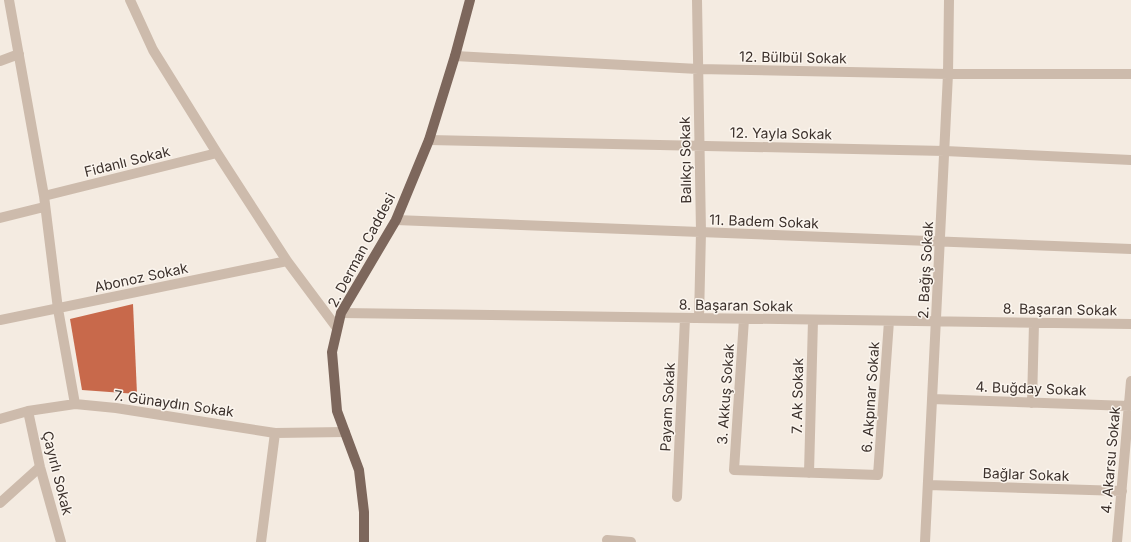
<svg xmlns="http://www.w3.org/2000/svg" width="1131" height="542" viewBox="0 0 1131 542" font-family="Inter,sans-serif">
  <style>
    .building { fill: #c8694b }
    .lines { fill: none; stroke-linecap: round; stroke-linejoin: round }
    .minor { stroke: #cdbbac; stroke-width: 10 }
    .major { stroke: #7d675c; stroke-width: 10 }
    .labels { text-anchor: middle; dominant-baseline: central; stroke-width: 3; stroke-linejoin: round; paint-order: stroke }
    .street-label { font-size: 14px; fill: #3b302b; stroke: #fbf5ee }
  </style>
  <rect width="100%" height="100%" fill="#f4ebe1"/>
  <!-- building -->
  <path class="building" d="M133,304L137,394L82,390L70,319Z"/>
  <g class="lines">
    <!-- minor -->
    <path class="minor" d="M9,0L44,196L58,309L75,404
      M130,0L153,50L217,153L287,261L337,328
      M697,0L701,232L699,318
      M455,56L698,69L948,74H1131
      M0,61L19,54
      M429,140L945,151L1131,160
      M44,196L217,153
      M0,218L44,207
      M396,220L1131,249
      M341,313L1131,324
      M744,319L734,470L878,475L889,321
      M0,320L287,261
      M932,399L1129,406
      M1032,403L1034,323
      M28,411L40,467L61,542
      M0,419L28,411L75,404L116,408L275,433L345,432
      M809,473L813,320
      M928,485L1122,491
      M677,497L685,318
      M0,503L40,467
      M607,540L631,542
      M261,542L275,433
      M925,542L948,74L949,0
      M1117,542L1131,381"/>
    <!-- major -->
    <path class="major" d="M364,542V512L359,470L337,411L332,352L341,313L396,220L429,140L455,56L470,0"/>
  </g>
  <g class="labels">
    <!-- street labels -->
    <g class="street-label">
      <text transform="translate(793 57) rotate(1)">12. Bülbül Sokak</text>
      <text transform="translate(781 133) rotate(1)">12. Yayla Sokak</text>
      <text transform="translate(685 160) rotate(-91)">Balıkçı Sokak</text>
      <text transform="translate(127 161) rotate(-14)">Fidanlı Sokak</text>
      <text transform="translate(764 221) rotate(2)">11. Badem Sokak</text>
      <text transform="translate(361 250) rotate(-62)">2. Derman Caddesi</text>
      <text transform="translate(925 270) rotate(-87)">2. Bağış Sokak</text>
      <text transform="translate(141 277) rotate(-12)">Abonoz Sokak</text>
      <text transform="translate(736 305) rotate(1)">8. Başaran Sokak</text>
      <text transform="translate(1060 309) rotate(1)">8. Başaran Sokak</text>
      <text transform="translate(1031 388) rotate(2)">4. Buğday Sokak</text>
      <text transform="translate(725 394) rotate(-86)">3. Akkuş Sokak</text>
      <text transform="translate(797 396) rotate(-89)">7. Ak Sokak</text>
      <text transform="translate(870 397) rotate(-86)">6. Akpınar Sokak</text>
      <text transform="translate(174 403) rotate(8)">7. Günaydın Sokak</text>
      <text transform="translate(667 407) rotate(-87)">Payam Sokak</text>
      <text transform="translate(1110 460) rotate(-85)">4. Akarsu Sokak</text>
      <text transform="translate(58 473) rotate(76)">Çayırlı Sokak</text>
      <text transform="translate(1026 474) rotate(2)">Bağlar Sokak</text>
    </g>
  </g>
</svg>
